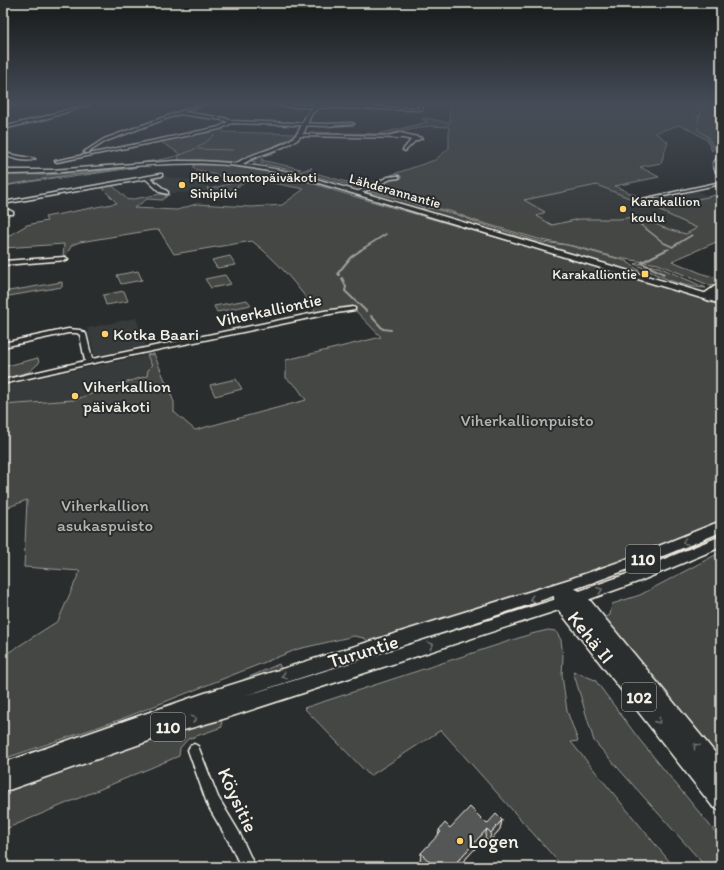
<svg xmlns="http://www.w3.org/2000/svg" width="724" height="870" viewBox="0 0 724 870" font-family="Itim,sans-serif">
  <style>
    .built { fill: #373a3a }
    .green { fill: #444645; stroke: #9c9c96 }
    .lines { fill: none; stroke-linecap: round; stroke-linejoin: round }
    .stream-far2 { stroke: #9f9f9a; stroke-width: 1 }
    .stream-far1 { stroke: #9f9f9a; stroke-width: 1.5 }
    .stream { stroke: #9f9f9a; stroke-width: 2 }
    .minor-casing { stroke: #f4f1e8; stroke-width: 3 }
    .tertiary-casing { stroke: #f4f1e8; stroke-width: 3 }
    .secondary-casing { stroke: #f4f1e8; stroke-width: 3 }
    .primary-casing { stroke: #f4f1e8; stroke-width: 3 }
    .trunk-casing { stroke: #f4f1e8; stroke-width: 3 }
    .minor { fill: #2a2d2e; fill-rule: evenodd }
    .tertiary { fill: #2a2d2e; fill-rule: evenodd }
    .secondary { fill: #2a2d2e; fill-rule: evenodd }
    .primary { fill: #2a2d2e; fill-rule: evenodd }
    .trunk { fill: #2a2d2e; fill-rule: evenodd }
    .wall { fill: #494b4a; stroke: #f4f1e8 }
    .shaded-wall { fill: #3c3d3c; stroke: #f4f1e8 }
    .building { fill: #555756; stroke: #f4f1e8 }
    .oneway { stroke: #71726f }
    .poi-dot { fill: #ffd166; stroke: #2a2d2e; stroke-width: 1.5 }
    .labels { text-anchor: middle; dominant-baseline: central; stroke-width: 4; stroke-linejoin: round; paint-order: stroke }
    .far-poi-label { font-size: 14px; fill: #f4f1e8; stroke: #2a2d2e; text-anchor: start }
    .far-street-label { font-size: 14px; fill: #f4f1e8; stroke: #2a2d2e }
    .shield { fill: #2a2d2e; stroke: #b7b6b0; stroke-width: 1 }
    .shield-label { font-size: 16px; font-weight: bold; fill: #f4f1e8 }
    .street-label { font-size: 17px; fill: #f4f1e8; stroke: #2a2d2e }
    .poi-label { font-size: 17px; fill: #f4f1e8; stroke: #2a2d2e; text-anchor: start }
    .park-label { font-size: 17px; fill: #b6b5af; stroke: #2a2d2e }
    .near-street-label { font-size: 20px; fill: #f4f1e8; stroke: #2a2d2e }
    .near-poi-label { font-size: 20px; fill: #f4f1e8; stroke: #2a2d2e; text-anchor: start }
  </style>
  <rect width="100%" height="100%" fill="#2a2d2e"/>
  <filter id="ink" filterUnits="userSpaceOnUse"><feTurbulence type="fractalNoise" baseFrequency=".025" numOctaves="2"/><feDisplacementMap in="SourceGraphic" scale="8" xChannelSelector="R" yChannelSelector="G"/><feConvolveMatrix kernelMatrix="1 2 1 2 8 2 1 2 1" color-interpolation-filters="sRGB"/></filter>
  <g filter="url(#ink)">
    <!-- built -->
    <path class="built" d="M163,176L195,181L207,187L209,191L172,193L162,188L151,178Z
      M597,185L629,198L627,199L634,202L694,190L709,196H714L697,228L686,234L669,229L651,221L634,217L619,219H580L552,225L512,202Z
      M136,318L146,346L95,356L87,328Z
      M147,355L152,366L154,384L3,418V387L29,380Z"/>
    <!-- green -->
    <path class="green" d="M465,104H721V143H719L712,151L707,140L689,129L679,125L655,133L668,142L661,163L640,167L659,177L615,186L639,197L629,198L597,185L524,200L545,212L537,216L552,225L580,219H619L634,217L640,218L647,217C655,227 674,231 686,234L697,228L660,211L667,209L661,207L721,194V240L672,261L703,274L721,279V282L711,286L658,264L618,258L578,247L542,240L476,221L450,211L429,207L404,198L367,190L391,179L402,178L399,176L391,175L435,160L449,148V127L430,126L379,136L309,135L310,132L379,134L428,122L422,119L425,118L450,123L449,106H465Z
      M223,127V132L297,134L288,141L237,162L197,160L144,164L180,160L178,159L180,154L158,140Z
      M273,151L277,152L261,157L263,159L261,160L301,169L295,171L251,161Z
      M194,164H225L281,173L339,192L674,289L721,306V523L638,558L377,641H368L364,638L354,636L298,649L119,720L3,759V656L58,621L80,571L24,567L27,500L6,508L3,484V405L74,400L117,385L147,376L148,370L152,366L147,355L154,354L174,402V412L195,430L306,400L297,387L286,378V360L381,337L352,307L317,313C298,286 278,261 252,241L174,254L159,230H153L80,242L72,245L66,255L63,257L64,244L3,248V239L27,225L47,221L45,217L117,203L101,187L112,185L128,200L161,194L167,196L162,200L147,199L134,208L177,210L196,204L251,207L282,205L304,189L252,179L228,191L209,192L207,187L210,189L236,182L213,174L194,169Z
      M138,167L59,179L57,177L8,185L3,187V184H7L4,174L48,175Z
      M310,168H312L308,171L361,186L373,182L377,183L364,189L299,172Z
      M369,192L405,200L425,208L418,209L365,193Z
      M430,208L456,214L475,222L542,242L567,245L626,261L640,271L623,270L422,210Z
      M230,256L236,265L217,268L212,260Z
      M637,263L659,267L706,288C680,287 658,276 635,264Z
      M138,271L142,280L121,284L117,275Z
      M225,275L231,284L211,288L205,279Z
      M62,282V287L3,297V292Z
      M124,291L128,301L106,305L103,295Z
      M247,300L251,305L217,312L214,306Z
      M38,358L39,363L29,372L3,379V367Z
      M236,379L242,389L215,396L210,385Z
      M721,552V762L603,619L610,615L612,604L640,595Z
      M548,630L556,631L561,640L563,656L562,675L567,711L578,741L571,742L674,867H563L441,730L370,776L304,708L531,634Z
      M279,664L281,669L229,686Z
      M573,671L595,680L639,739L721,839V867H706L594,741Z
      M221,715L222,727L188,739L180,748L179,756L3,830V789Z"/>
    <g class="lines">
      <!-- stream-far2 -->
      <path class="stream-far2" d="M696,104L697,108L702,112L699,117
        M696,115L699,117L698,123
        M698,127L697,129L708,137L713,147
        M198,149L233,150
        M138,163C166,159 193,156 214,135
        M122,169L138,167"/>
      <!-- stream-far1 -->
      <path class="stream-far1" d="M3,186L57,177L130,168
        M636,221L664,243L673,247
        M672,247L692,235
        M359,251L386,234
        M664,251L669,249"/>
      <!-- stream -->
      <path class="stream" d="M642,262L666,250
        M642,263L664,274
        M339,275L338,273L351,257L361,250
        M342,278L346,287L345,291L366,311
        M371,316L383,329L391,330"/>
      <!-- minor casing -->
      <g class="minor-casing">
        <path id="minor" d="M13,104H17L3,108V106Z
          M87,104H91L45,119L3,129V127L43,117Z
          M201,104H205L183,112L224,118L232,121L325,124L352,123L354,124L325,126L232,123L220,129L57,162L55,161L219,127L228,122L223,120L179,114L106,141L87,153L84,152L104,139Z
          M263,104L419,108L418,104H421L423,109L421,110L291,107Z
          M400,133L422,138L415,141L405,151L403,150L411,140L404,138L300,136L298,135L300,134L387,136Z
          M3,153L35,159C26,163 12,158 3,155Z
          M720,154H721V158L717,164L721,171V174L716,172L713,164Z
          M160,174H162V176L150,178L168,192V194L160,192L146,179L3,204V202Z
          M397,176H399V178L391,179L359,194L355,193L388,177Z
          M721,182V184L635,202L633,201Z
          M3,207L13,212V214H9L3,210Z
          M65,257L68,259L67,260L3,265V261Z
          M353,307L355,308V310L324,315L89,364L3,384V380L85,361L80,335L77,333H68L3,347V343L68,329L80,330L86,334L92,359L324,311Z
          M194,744L198,746L218,797L239,832L255,867H241L229,842L208,806L188,750L190,746Z"/>
      </g>
      <!-- tertiary casing -->
      <g class="tertiary-casing">
        <path id="tertiary" d="M317,104H321L311,115L304,132L297,140L283,147L253,158L241,165H237V163C254,151 278,150 294,137C300,132 301,124 305,118C308,112 312,108 317,104Z
          M718,284H721V289L720,290H721V296L714,300H708L704,294Z"/>
      </g>
      <!-- secondary casing -->
      <g class="secondary-casing">
        <path id="secondary" d="M174,161C219,160 262,165 306,176L721,298V304L302,178C272,171 243,165 212,164C142,161 73,175 3,174V170H52Z"/>
      </g>
      <!-- primary casing -->
      <g class="primary-casing">
        <path id="primary" d="M721,521V532C566,599 404,643 244,696L560,598L630,573L721,536V547L640,581L568,607L223,719L166,735L3,792V763L205,693L570,579L619,562Z"/>
      </g>
      <!-- trunk casing -->
      <g class="trunk-casing">
        <path id="trunk" d="M563,583L584,593L721,760V810L713,807L557,608C553,601 553,591 557,584Z"/>
      </g>
      <!-- minor -->
      <use href="#minor" class="minor"/>
      <!-- tertiary -->
      <use href="#tertiary" class="tertiary"/>
      <!-- secondary -->
      <use href="#secondary" class="secondary"/>
      <!-- primary -->
      <use href="#primary" class="primary"/>
      <!-- trunk -->
      <use href="#trunk" class="trunk"/>
    </g>
    <!-- wall -->
    <path class="wall" d="M502,820L500,829L489,842L485,838L458,867H425L420,862L421,853L438,836L439,830L487,824Z"/>
    <!-- shaded-wall -->
    <path class="shaded-wall" d="M502,820L500,829L489,842L491,833Z
      M487,829L485,838L458,867H452Z"/>
    <!-- building -->
    <path class="building" d="M470,807L487,824L496,814L502,820L491,833L487,829L452,867H434L421,853L441,832L439,830L445,823L450,828Z"/>
    <!-- one-way arrows -->
    <defs><path id="oneway-chevron" d="M-2-3.5L2.5 0L-2 3.5" fill="none" stroke-width="1.6" stroke-linecap="round" stroke-linejoin="round"/></defs>
    <g class="oneway">
      <use href="#oneway-chevron" transform="translate(685 542) rotate(157)"/>
      <use href="#oneway-chevron" transform="translate(600 590) rotate(-20)"/>
      <use href="#oneway-chevron" transform="translate(532 599) rotate(162)"/>
      <use href="#oneway-chevron" transform="translate(431 645) rotate(-18)"/>
      <use href="#oneway-chevron" transform="translate(284 676) rotate(162)"/>
      <use href="#oneway-chevron" transform="translate(194 719) rotate(-16)"/>
      <use href="#oneway-chevron" transform="translate(658 721) rotate(51)"/>
      <use href="#oneway-chevron" transform="translate(696 746) rotate(-129)"/>
    </g>
  </g>
  <!-- sky -->
  <linearGradient id="sky" x2="0" y2="1"><stop stop-color="#171919"/><stop offset="0.46" stop-color="#444c57"/><stop offset="1" stop-color="#444c57" stop-opacity="0"/></linearGradient>
  <rect width="724" height="225" fill="url(#sky)"/>
  <!-- markers -->
  <g class="poi-dot">
    <circle cx="182" cy="185" r="4"/>
    <circle cx="623" cy="209" r="4"/>
    <rect x="641" y="270" width="8" height="8" rx="2"/>
    <circle cx="105" cy="334" r="4"/>
    <circle cx="75" cy="396" r="4"/>
    <circle cx="460" cy="841" r="4"/>
  </g>
  <g class="labels">
    <!-- far-poi labels -->
    <g class="far-poi-label">
      <text x="190" y="177">Pilke luontopäiväkoti<tspan x="190" dy="16">Sinipilvi</tspan></text>
      <text x="631" y="201">Karakallion<tspan x="631" dy="16">koulu</tspan></text>
      <text x="637" y="274" text-anchor="end">Karakalliontie</text>
    </g>
    <!-- far-street labels -->
    <g class="far-street-label">
      <text transform="translate(395 191) rotate(16)">Lähderannantie</text>
    </g>
    <!-- shield labels -->
    <g class="shield">
      <rect x="626" y="545" width="34" height="28" rx="3"/>
      <rect x="622" y="683" width="34" height="28" rx="3"/>
      <rect x="151" y="713" width="34" height="28" rx="3"/>
    </g>
    <g class="shield-label">
      <text x="643" y="559">110</text>
      <text x="639" y="697">102</text>
      <text x="168" y="727">110</text>
    </g>
    <!-- street labels -->
    <g class="street-label">
      <text transform="translate(269 310) rotate(-12)">Viherkalliontie</text>
    </g>
    <!-- poi labels -->
    <g class="poi-label">
      <text x="113" y="334">Kotka Baari</text>
      <text x="83" y="386">Viherkallion<tspan x="83" dy="20">päiväkoti</tspan></text>
    </g>
    <!-- park labels -->
    <g class="park-label">
      <text x="527" y="420">Viherkallionpuisto</text>
      <text x="105" y="505">Viherkallion<tspan x="105" dy="20">asukaspuisto</tspan></text>
    </g>
    <!-- near-street labels -->
    <g class="near-street-label">
      <text transform="translate(591 637) rotate(51)">Kehä II</text>
      <text transform="translate(363 651) rotate(-17)">Turuntie</text>
      <text transform="translate(238 800) rotate(65)">Köysitie</text>
    </g>
    <!-- near-poi labels -->
    <g class="near-poi-label">
      <text x="468" y="841">Logen</text>
    </g>
  </g>
  <!-- margin -->
  <rect width="724" height="870" fill="none" stroke="#2a2d2e" stroke-width="16"/>
  <rect x="8" y="8" width="708" height="854" fill="none" stroke="#f4f1e8" stroke-width="1.5" filter="url(#ink)"/>
</svg>
